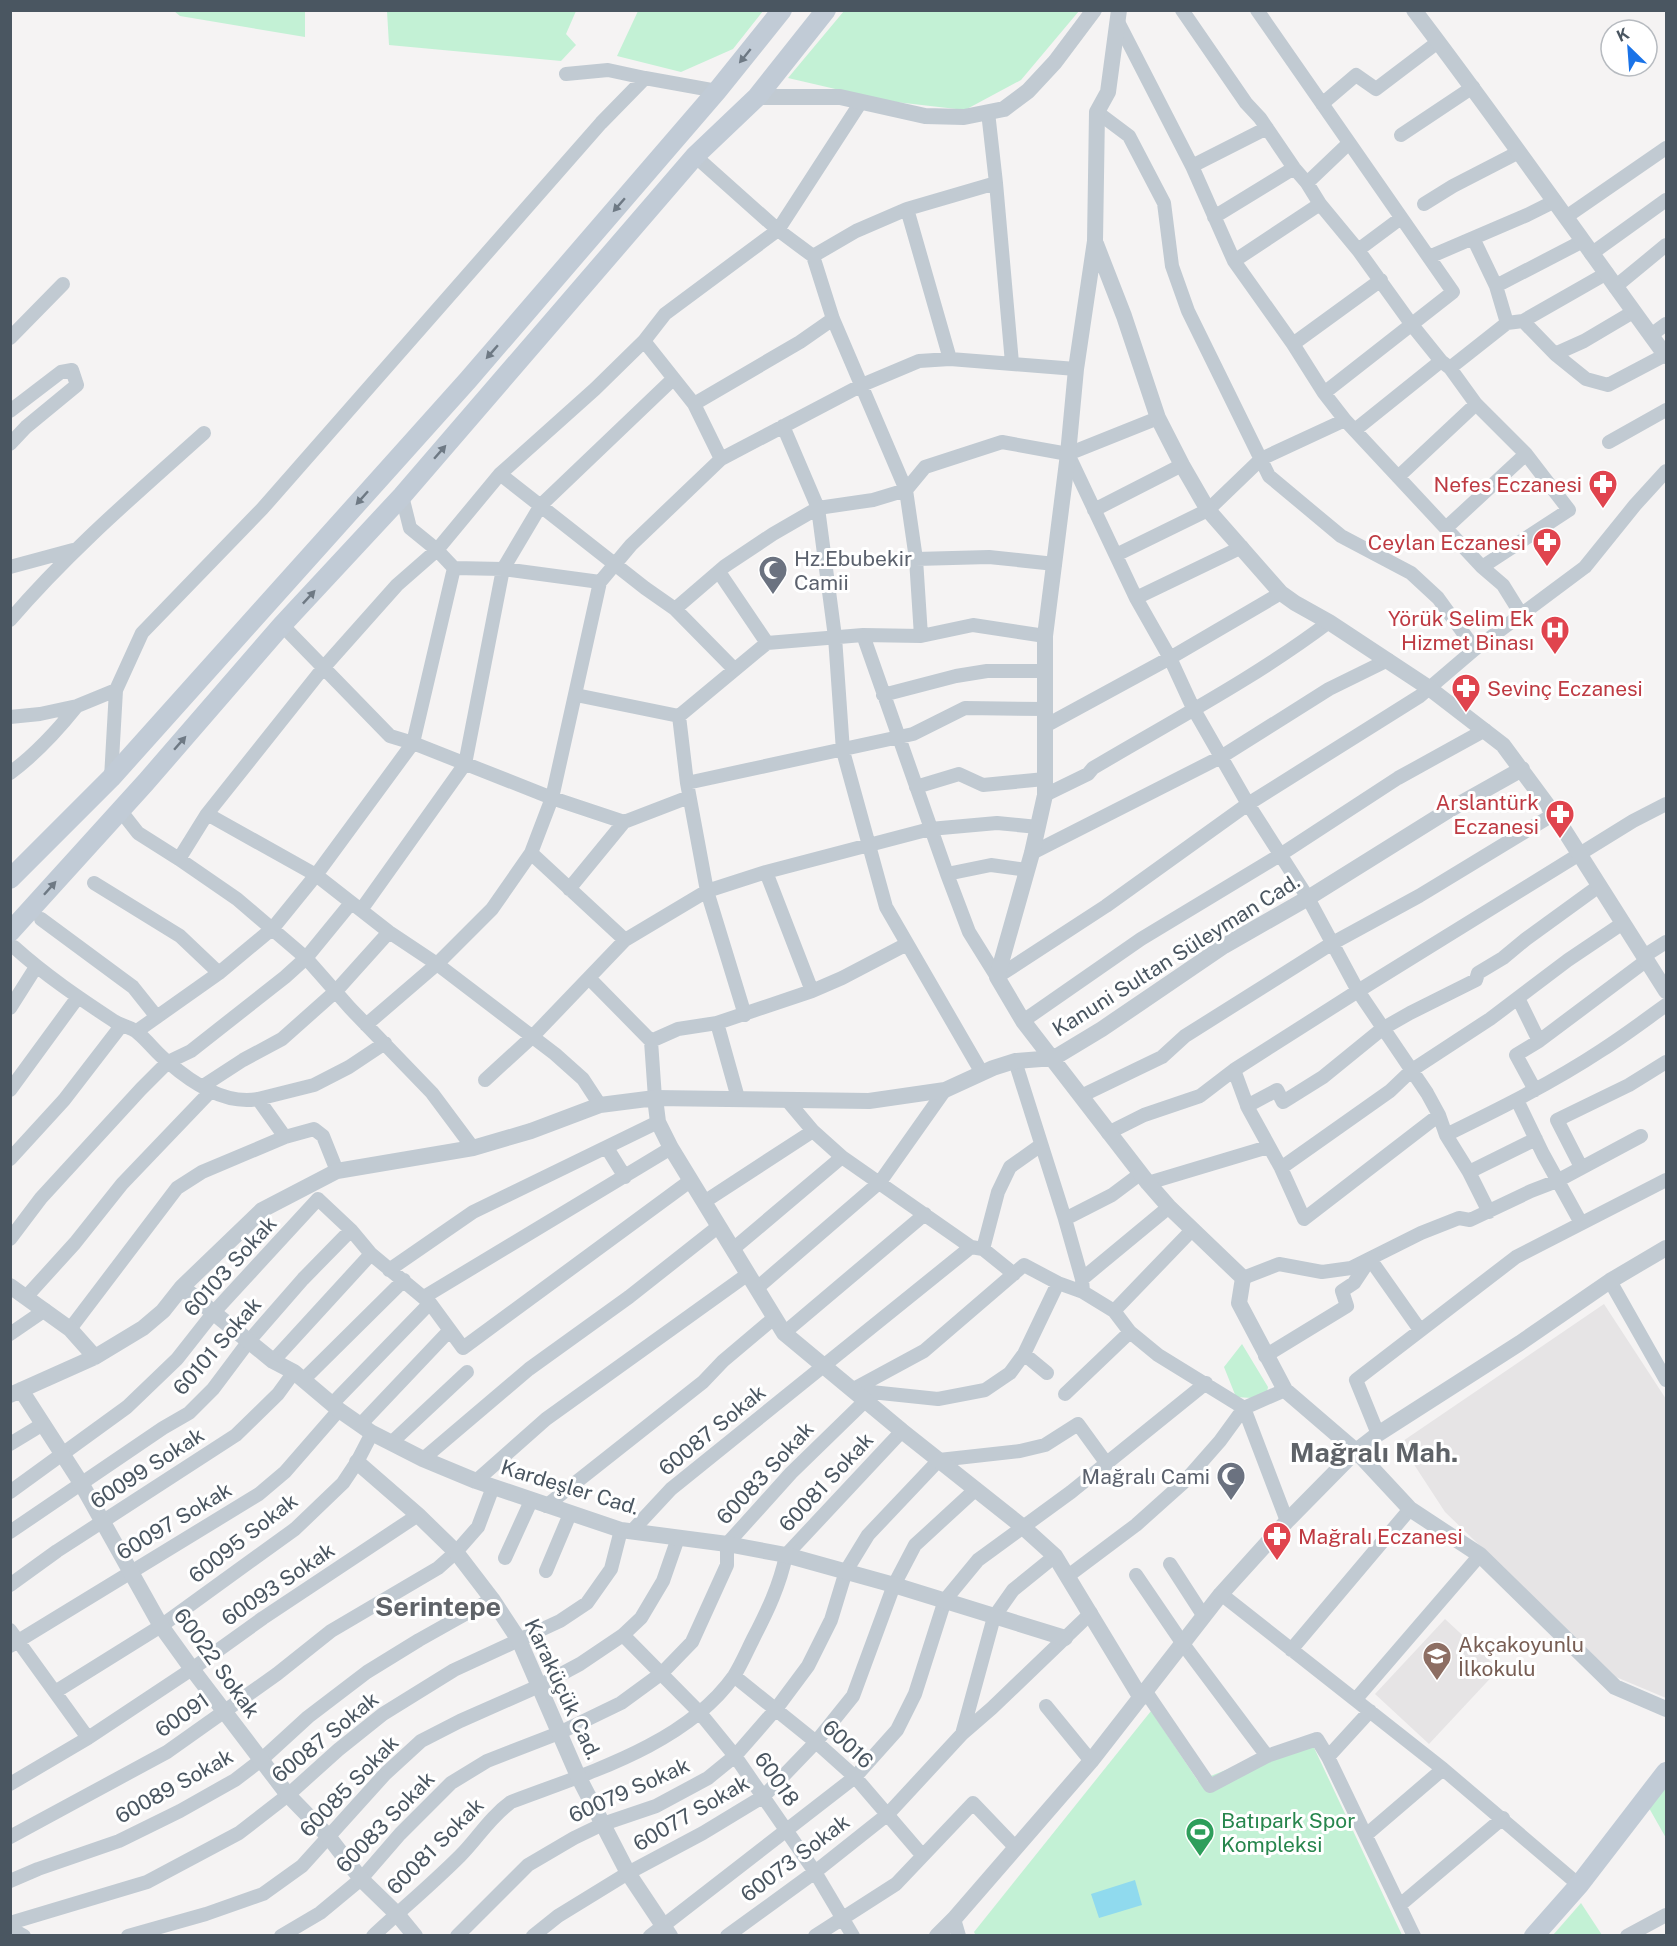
<svg xmlns="http://www.w3.org/2000/svg" width="1677" height="1946" viewBox="0 0 1677 1946" font-family="'Public Sans',sans-serif">
  <style>
    .education { fill: #e6e4e5 }
    .green { fill: #c3f1d5 }
    .water { fill: #90daee }
    .lines { fill: none; stroke-linecap: round; stroke-linejoin: round }
    .minor { stroke: #c1cad2; stroke-width: 14 }
    .tertiary { stroke: #c1cad2; stroke-width: 16 }
    .secondary { stroke: #c1cbd6; stroke-width: 20 }
    .oneway { fill: #6e7984 }
    .labels { text-anchor: middle; dominant-baseline: central; stroke-width: 6; stroke-linejoin: round; paint-order: stroke }
    .health-label { font-size: 21px; fill: #be3a42; stroke: #fff; text-anchor: end }
    .worship-label { font-size: 21px; fill: #5b616d; stroke: #fff; text-anchor: start }
    .street-label { font-size: 21px; fill: #4a5661; stroke: #fff }
    .education-label { font-size: 21px; fill: #785e54; stroke: #fff; text-anchor: start }
    .leisure-label { font-size: 21px; fill: #27864d; stroke: #fff; text-anchor: start }
    .district-label { font-size: 27px; font-weight: bold; fill: #5f6368; stroke: #fff }
  </style>
  <rect width="100%" height="100%" fill="#f5f3f3"/>
  <!-- education -->
  <path class="education" d="M1604,1304L1666,1399V1698L1616,1677L1445,1512L1400,1443Z
    M1445,1619L1499,1669L1429,1744L1375,1694Z"/>
  <!-- green -->
  <path class="green" d="M174,11H305V37L180,16Z
    M387,11H576L566,34L576,45L561,61L389,45Z
    M638,11V10L763,11L733,49L681,72L617,56Z
    M844,11H1079L1021,80L965,110L887,101L788,78Z
    M1242,1344L1268,1387L1267,1392L1252,1398L1236,1397L1224,1367Z
    M1151,1711L1198,1781L1309,1737L1402,1935L976,1936L974,1932Z
    M1666,1785V1838L1649,1808Z
    M1581,1903L1602,1935H1553Z"/>
  <!-- water -->
  <path class="water" d="M1135,1880L1142,1905L1099,1918L1091,1894Z"/>
  <g class="lines">
    <!-- minor -->
    <path class="minor" d="M1182,10L1246,103L1260,118L1294,168L1307,183L1320,204L1358,250L1412,325L1441,361L1450,368L1476,404L1526,454L1569,510L1482,567
      M1257,10L1453,292L1324,393
      M1117,20L1192,166L1234,261L1293,344L1324,393L1345,420L1482,567L1503,585L1521,614
      M566,74L608,70L645,78
      M1322,104L1356,75L1376,89L1438,42
      M988,112L996,183L1012,363
      M1097,112L1129,136L1164,203L1172,266L1188,311L1269,476L1341,536L1411,573L1438,598L1475,649
      M1401,135L1473,87
      M695,156L778,230L813,256L833,319L906,490L916,559L921,636
      M1192,166L1267,128
      M1307,183L1349,143
      M1424,204L1453,186L1519,152
      M907,209L950,359
      M1214,217L1294,168
      M1566,217L1666,148
      M1473,238L1496,286L1507,323
      M1358,250L1401,218
      M1591,254L1666,200
      M813,256L856,231L907,209L996,183
      M1429,257L1527,215L1555,201
      M1234,261L1320,204
      M1496,286L1583,241
      M1615,287L1666,245
      M1523,321L1555,354L1586,379L1608,385L1665,355
      M1651,335L1666,324
      M10,338L63,284
      M644,341L694,404L721,459
      M1293,344L1381,280
      M1555,354L1584,341L1633,312
      M1450,368L1507,323L1523,321L1607,273
      M694,404L800,342L833,319
      M10,411L61,372L72,370L77,385L26,427L10,444
      M783,426L818,508L835,637L843,751L886,907L982,1073
      M1355,430L1441,361
      M1609,442L1666,410
      M1068,454L1136,598L1170,658L1193,708L1248,804L1308,898L1358,991L1427,1093L1439,1115L1446,1135L1469,1172L1489,1212
      M500,474L645,588L675,609L734,669
      M1398,477L1476,404
      M1094,510L1182,465
      M1447,527L1526,454
      M1116,555L1208,510L1261,459L1345,420
      M916,559L989,557L1055,564
      M10,567L73,550
      M454,568L503,569L600,582
      M719,572L767,643
      M1136,598L1242,547
      M675,609L725,566L773,534L818,508L873,500L906,490L925,467L1002,442L1068,454L1158,418
      M10,620C69,551 137,493 204,433
      M282,625L390,736L413,743L552,798L624,822
      M863,635L947,874L969,932L997,977L1106,906L1248,804L1420,696L1475,649L1585,567L1635,505L1666,471
      M576,695L679,716
      M883,695L956,676L987,671H1045
      M679,716L767,643L863,635L921,636L973,625L1045,636
      M679,716L687,783L707,891L745,1015
      M10,717L40,714L77,706L116,690
      M1045,726L1170,658L1281,593
      M10,773C36,754 57,731 77,706
      M111,778L116,690L142,633L262,509L601,123L645,78L717,91
      M687,783L913,734L965,708L1045,709
      M916,787L959,774L983,785L1045,779
      M1045,795L1088,774L1093,768C1172,721 1255,678 1329,622
      M120,810L138,833L179,859L237,899L306,958L350,1008L432,1093L473,1148
      M207,814L316,875L389,932L437,964L555,1054L583,1079L600,1105
      M531,853L625,940
      M1032,853L1221,757L1329,689L1388,660
      M179,859L207,814L324,667L397,585L437,550L500,474L595,389L644,341L665,314L778,230L861,102
      M766,872L812,991
      M947,874L991,865L1027,870
      M94,883L180,936L219,973
      M569,889L624,822L689,797
      M361,910L465,764L503,569L541,505L673,379
      M41,919L133,987L157,1017
      M14,947C45,975 79,998 114,1021C121,1026 132,1027 138,1033C149,1042 157,1054 168,1062C192,1083 225,1105 258,1099L285,1137L314,1129L323,1136L337,1171
      M1644,956L1666,942
      M589,978L651,1041L655,1098
      M1518,998L1539,1041
      M10,1008L36,967
      M1023,1021L1141,939L1280,855L1398,778L1485,730
      M717,1023L738,1098
      M366,1025L437,964L492,909L531,853L552,798L600,582L631,545L721,459L862,385L919,361L950,359L1076,369
      M137,1031L219,973L273,928L316,875L413,743L454,568L437,550L410,528L402,496
      M651,1041L678,1029L717,1023L812,991L842,978L907,944
      M1015,1061L1065,1219L1082,1279L1083,1292
      M1234,1070L1248,1108L1281,1168L1304,1219L1439,1115
      M485,1080L533,1036L625,940L707,891L766,872L930,829L997,823L1038,827
      M203,1086L243,1060L282,1039L336,991L389,932
      M10,1090L78,997
      M1535,1090L1516,1055L1539,1041L1647,960
      M1081,1096L1162,1057L1185,1036L1331,944L1419,896L1554,814
      M258,1099L314,1085L349,1067L385,1043
      M786,1099L813,1131L842,1157L971,1247L983,1249L1014,1274
      M1517,1100L1543,1154L1581,1223
      M1247,1106L1277,1090L1283,1102L1323,1077L1382,1029L1410,1013L1476,980L1478,973L1503,958L1526,939L1599,886
      M1108,1133L1144,1115L1200,1096L1234,1070L1358,991L1633,821L1666,804
      M1446,1135C1499,1109 1552,1083 1602,1050C1624,1036 1645,1020 1666,1005
      M607,1148L625,1177
      M10,1159L64,1100L121,1026
      M1581,1167L1557,1120L1629,1085L1666,1062
      M1281,1168L1390,1091L1412,1070L1490,1019L1568,960L1623,923
      M1469,1172L1536,1139
      M1148,1183L1268,1147
      M704,1202L813,1131
      M1065,1219L1112,1195L1140,1174
      M10,1239L41,1198L141,1089L168,1062L191,1051L285,977L306,958L351,903
      M733,1249L842,1157
      M983,1249L998,1192L1010,1167L1041,1145
      M389,1270L473,1212L658,1122
      M1243,1278L1279,1264L1322,1272L1351,1268L1421,1233L1459,1218L1470,1220L1531,1191L1557,1181L1641,1136
      M1082,1279L1169,1207
      M1610,1281L1666,1380
      M757,1288L880,1182L945,1090
      M26,1297L75,1243L122,1184L210,1092
      M424,1297L671,1148
      M1114,1311L1192,1230
      M70,1329L177,1188L202,1172L285,1137
      M784,1333L925,1214
      M10,1334L45,1310
      M1024,1354L1047,1373
      M1265,1356L1347,1306L1342,1291L1354,1283L1370,1259L1420,1330
      M273,1361L371,1254
      M303,1380L404,1280
      M852,1390L924,1351L1024,1265L1058,1283L1083,1292L1114,1311L1130,1332L1158,1355L1244,1408L1287,1521
      M852,1390L938,1399L985,1390L1010,1373L1024,1354L1058,1283
      M1065,1394L1130,1332
      M332,1404L430,1303
      M360,1425L450,1330
      M1378,1434L1356,1380L1516,1257L1666,1180
      M391,1443L467,1372
      M10,1444L43,1424
      M423,1459L529,1369L629,1297L719,1226
      M476,1481L546,1419L748,1274
      M10,1492L127,1407L177,1359L214,1312L318,1199L351,1230L371,1254L430,1303L463,1348L690,1181
      M546,1506L703,1382L723,1361L774,1318
      M10,1532L163,1428L189,1413L213,1389L249,1341L303,1279L351,1230
      M631,1532L671,1489L971,1247
      M505,1558L531,1501
      M1170,1564L1203,1615
      M546,1571L570,1514
      M1136,1575L1183,1644L1267,1756
      M1068,1576L1136,1525L1184,1482L1220,1441L1244,1408L1285,1390
      M10,1585L57,1551L236,1435L278,1394L294,1372
      M1221,1594L1443,1769L1579,1885
      M10,1630L88,1738
      M623,1635L700,1713L735,1756L815,1872L853,1936
      M10,1646L259,1494L285,1472L339,1410
      M1291,1650L1410,1509
      M734,1676L816,1742L855,1777L922,1855
      M55,1692L161,1626L295,1529L343,1483L357,1462L372,1433
      M1146,1692L1210,1786L1267,1756L1317,1739L1328,1757L1414,1936
      M1356,1699L1480,1555
      M1046,1706L1091,1761
      M962,1734L994,1617L1013,1590L1055,1556
      M1328,1757L1370,1711
      M10,1784L88,1738L192,1669L263,1618L418,1515
      M1366,1835L1443,1769
      M10,1837L167,1752L277,1674L331,1631L438,1568L456,1552L478,1527L493,1487
      M10,1881L38,1869L119,1841L180,1811L235,1780L261,1760L308,1717L367,1672L419,1640L492,1599
      M1400,1905L1503,1818
      M954,1919L959,1936
      M10,1923L147,1882L239,1833L288,1795L338,1750L383,1714L454,1670L560,1621L587,1603L611,1569L621,1530
      M10,1928L24,1936
      M128,1936L206,1914L263,1894L302,1866L385,1774L421,1741L460,1721L539,1686L580,1664L623,1635L641,1618L663,1581L678,1538
      M281,1936L320,1913L361,1879L400,1834L451,1783L487,1761L559,1733L621,1703L662,1673L692,1642L727,1565V1544L791,1473L865,1401
      M373,1936C402,1909 432,1884 460,1856C478,1838 489,1818 511,1802C587,1773 685,1745 734,1676C741,1665 747,1651 753,1639C767,1612 780,1585 786,1555L902,1431
      M457,1936L528,1865L574,1838L603,1824L656,1806L708,1778L735,1756L776,1709L808,1666L831,1620L846,1571L868,1535L939,1460L1020,1451L1045,1445L1078,1424L1107,1464
      M533,1936L558,1916L628,1873L703,1833L764,1796L816,1742L853,1696L894,1585L915,1545L976,1489
      M650,1936L855,1777L897,1730L915,1694L945,1600L978,1560L1071,1492L1206,1383
      M727,1936L815,1872L888,1814L962,1734L992,1708L1091,1613
      M815,1936L896,1884L973,1803L1015,1847
      M1627,1936L1666,1915"/>
    <!-- tertiary -->
    <path class="tertiary" d="M1119,10L1108,92L1097,112L1095,241L1076,369L1068,454L1045,636V795L1032,853L997,977L1023,1021L1148,1183L1169,1207L1243,1278L1239,1303L1285,1390L1356,1451L1410,1509L1480,1555L1615,1687L1666,1709
      M1414,10C1501,124 1582,241 1666,356
      M757,97H840L925,116L964,117L1004,109L1028,91L1055,62L1094,10
      M1096,244L1124,316L1158,418L1182,465L1208,510L1281,593L1295,603L1329,622L1429,688L1503,745L1554,814L1666,991
      M655,1098L658,1122L671,1148L784,1333L902,1431L1023,1527L1055,1556L1141,1698
      M10,1286L70,1329L95,1357
      M182,1287L273,1361L294,1372L339,1410L372,1433L423,1459L476,1481L621,1530L727,1544L786,1555L894,1585L1065,1638
      M21,1390L81,1483L161,1626L192,1669L288,1795L328,1836L361,1879L397,1914L415,1936
      M10,1395L95,1357L143,1328L163,1311L182,1287L262,1210L337,1171L473,1148L531,1131L600,1105L655,1098L869,1101L945,1090L993,1068L1015,1061L1054,1058L1102,1029L1224,946L1308,898L1449,810L1522,769
      M357,1462L418,1515L456,1552L492,1599L519,1640L578,1776L628,1873L670,1936
      M937,1936L954,1919L1091,1761L1221,1594L1287,1521L1356,1451L1378,1434L1520,1343L1610,1281L1666,1248"/>
    <!-- secondary -->
    <path class="secondary" d="M10,879L111,778L468,380L717,91L782,10
      M10,932L146,782L282,625L402,496L695,156L757,97L826,10
      M1534,1936L1579,1885L1666,1772"/>
  </g>
  <!-- one-way arrows -->
  <defs><path id="oneway-solid" d="M-6-.8H1V-3.2L6.5 0L1 3.2V.8H-6Z" transform="scale(1.5)"/></defs>
  <g class="oneway">
    <use href="#oneway-solid" transform="translate(745 56) rotate(129)"/>
    <use href="#oneway-solid" transform="translate(619 205) rotate(131)"/>
    <use href="#oneway-solid" transform="translate(492 352) rotate(131)"/>
    <use href="#oneway-solid" transform="translate(440 452) rotate(-49)"/>
    <use href="#oneway-solid" transform="translate(362 498) rotate(132)"/>
    <use href="#oneway-solid" transform="translate(309 597) rotate(-47)"/>
    <use href="#oneway-solid" transform="translate(180 743) rotate(-49)"/>
    <use href="#oneway-solid" transform="translate(50 888) rotate(-48)"/>
  </g>
  <!-- icons -->
  <defs>
    <g id="pharmacy-pin" transform="scale(1.5)"><path d="M0 17L-7.5 6A9.5 9.5 0 1 1 7.5 6Z" fill="#e0444e" stroke="#fff"/><path d="M-2-6h4v4h4v4h-4v4h-4v-4h-4v-4h4Z" fill="#fff"/></g>
    <g id="mosque-pin" transform="scale(1.5)"><path d="M0 17L-7.5 6A9.5 9.5 0 1 1 7.5 6Z" fill="#6b7280" stroke="#fff"/><path d="M3.5-4.9A6 6 0 1 0 3.5 4.9A5 5 0 1 1 3.5-4.9Z" fill="#fff"/></g>
    <g id="hospital-pin" transform="scale(1.5)"><path d="M0 17L-7.5 6A9.5 9.5 0 1 1 7.5 6Z" fill="#e0444e" stroke="#fff"/><path d="M-5-5h3v3.5h4V-5h3V5h-3V1.5h-4V5h-3Z" fill="#fff"/></g>
    <g id="school-pin" transform="scale(1.5)"><path d="M0 17L-7.5 6A9.5 9.5 0 1 1 7.5 6Z" fill="#8d6e63" stroke="#fff"/><path d="M0-5L7-2L0 1L-7-2ZM-4 1L0 2.5L4 1V4Q0 6-4 4Z" fill="#fff"/></g>
    <g id="stadium-pin" transform="scale(1.5)"><path d="M0 17L-7.5 6A9.5 9.5 0 1 1 7.5 6Z" fill="#2e9e5b" stroke="#fff"/><path d="M0-5a6.5 5 0 1 0 0 10a6.5 5 0 1 0 0-10ZM-3.5-1.8h7v3.6h-7Z" fill="#fff"/></g>
  </defs>
  <g fill-rule="evenodd">
    <use href="#pharmacy-pin" x="1603" y="484"/>
    <use href="#pharmacy-pin" x="1547" y="542"/>
    <use href="#mosque-pin" x="773" y="570"/>
    <use href="#hospital-pin" x="1555" y="630"/>
    <use href="#pharmacy-pin" x="1466" y="688"/>
    <use href="#pharmacy-pin" x="1560" y="814"/>
    <use href="#mosque-pin" x="1231" y="1476"/>
    <use href="#pharmacy-pin" x="1277" y="1536"/>
    <use href="#school-pin" x="1437" y="1656"/>
    <use href="#stadium-pin" x="1200" y="1832"/>
  </g>
  <g class="labels">
    <!-- health labels -->
    <g class="health-label">
      <text x="1582" y="484">Nefes Eczanesi</text>
      <text x="1526" y="542">Ceylan Eczanesi</text>
      <text x="1534" y="618">Yörük Selim Ek<tspan x="1534" dy="24">Hizmet Binası</tspan></text>
      <text x="1487" y="688" text-anchor="start">Sevinç Eczanesi</text>
      <text x="1539" y="802">Arslantürk<tspan x="1539" dy="24">Eczanesi</tspan></text>
      <text x="1298" y="1536" text-anchor="start">Mağralı Eczanesi</text>
    </g>
    <!-- worship labels -->
    <g class="worship-label">
      <text x="794" y="558">Hz.Ebubekir<tspan x="794" dy="24">Camii</tspan></text>
      <text x="1210" y="1476" text-anchor="end">Mağralı Cami</text>
    </g>
    <!-- street labels -->
    <g class="street-label">
      <text transform="translate(1176 955) rotate(-32)">Kanuni Sultan Süleyman Cad.</text>
      <text transform="translate(230 1266) rotate(-48)">60103 Sokak</text>
      <text transform="translate(217 1346) rotate(-49)">60101 Sokak</text>
      <text transform="translate(712 1430) rotate(-39)">60087 Sokak</text>
      <text transform="translate(147 1468) rotate(-33)">60099 Sokak</text>
      <text transform="translate(765 1473) rotate(-47)">60083 Sokak</text>
      <text transform="translate(826 1482) rotate(-47)">60081 Sokak</text>
      <text transform="translate(570 1487) rotate(17)">Kardeşler Cad.</text>
      <text transform="translate(174 1521) rotate(-31)">60097 Sokak</text>
      <text transform="translate(243 1538) rotate(-38)">60095 Sokak</text>
      <text transform="translate(278 1584) rotate(-34)">60093 Sokak</text>
      <text transform="translate(217 1663) rotate(54)">60022 Sokak</text>
      <text transform="translate(563 1689) rotate(65)">Karaküçük Cad.</text>
      <text transform="translate(182 1715) rotate(-35)">60091</text>
      <text transform="translate(325 1737) rotate(-39)">60087 Sokak</text>
      <text transform="translate(848 1744) rotate(43)">60016</text>
      <text transform="translate(777 1779) rotate(55)">60018</text>
      <text transform="translate(174 1786) rotate(-29)">60089 Sokak</text>
      <text transform="translate(349 1786) rotate(-46)">60085 Sokak</text>
      <text transform="translate(629 1790) rotate(-24)">60079 Sokak</text>
      <text transform="translate(691 1813) rotate(-30)">60077 Sokak</text>
      <text transform="translate(385 1822) rotate(-46)">60083 Sokak</text>
      <text transform="translate(435 1846) rotate(-45)">60081 Sokak</text>
      <text transform="translate(795 1858) rotate(-37)">60073 Sokak</text>
    </g>
    <!-- education labels -->
    <g class="education-label">
      <text x="1458" y="1644">Akçakoyunlu<tspan x="1458" dy="24">İlkokulu</tspan></text>
    </g>
    <!-- leisure labels -->
    <g class="leisure-label">
      <text x="1221" y="1820">Batıpark Spor<tspan x="1221" dy="24">Kompleksi</tspan></text>
    </g>
    <!-- district labels -->
    <g class="district-label">
      <text x="1374" y="1452">Mağralı Mah.</text>
      <text x="438" y="1606">Serintepe</text>
    </g>
  </g>
  <!-- border -->
  <rect width="1677" height="1946" fill="none" stroke="#4a5661" stroke-width="24"/>
  <!-- north arrow -->
  <g transform="translate(1629 48) rotate(335)"><circle r="28" fill="#ffffff" stroke="#b7bbc0" stroke-width="1.5"/>
  <path d="M0-4.5L10 22L0 15L-10 22Z" fill="#1a73e8"/>
  <text y="-9" font-size="16" font-weight="bold" text-anchor="middle" fill="#4a5661">K</text>
  </g>
</svg>
